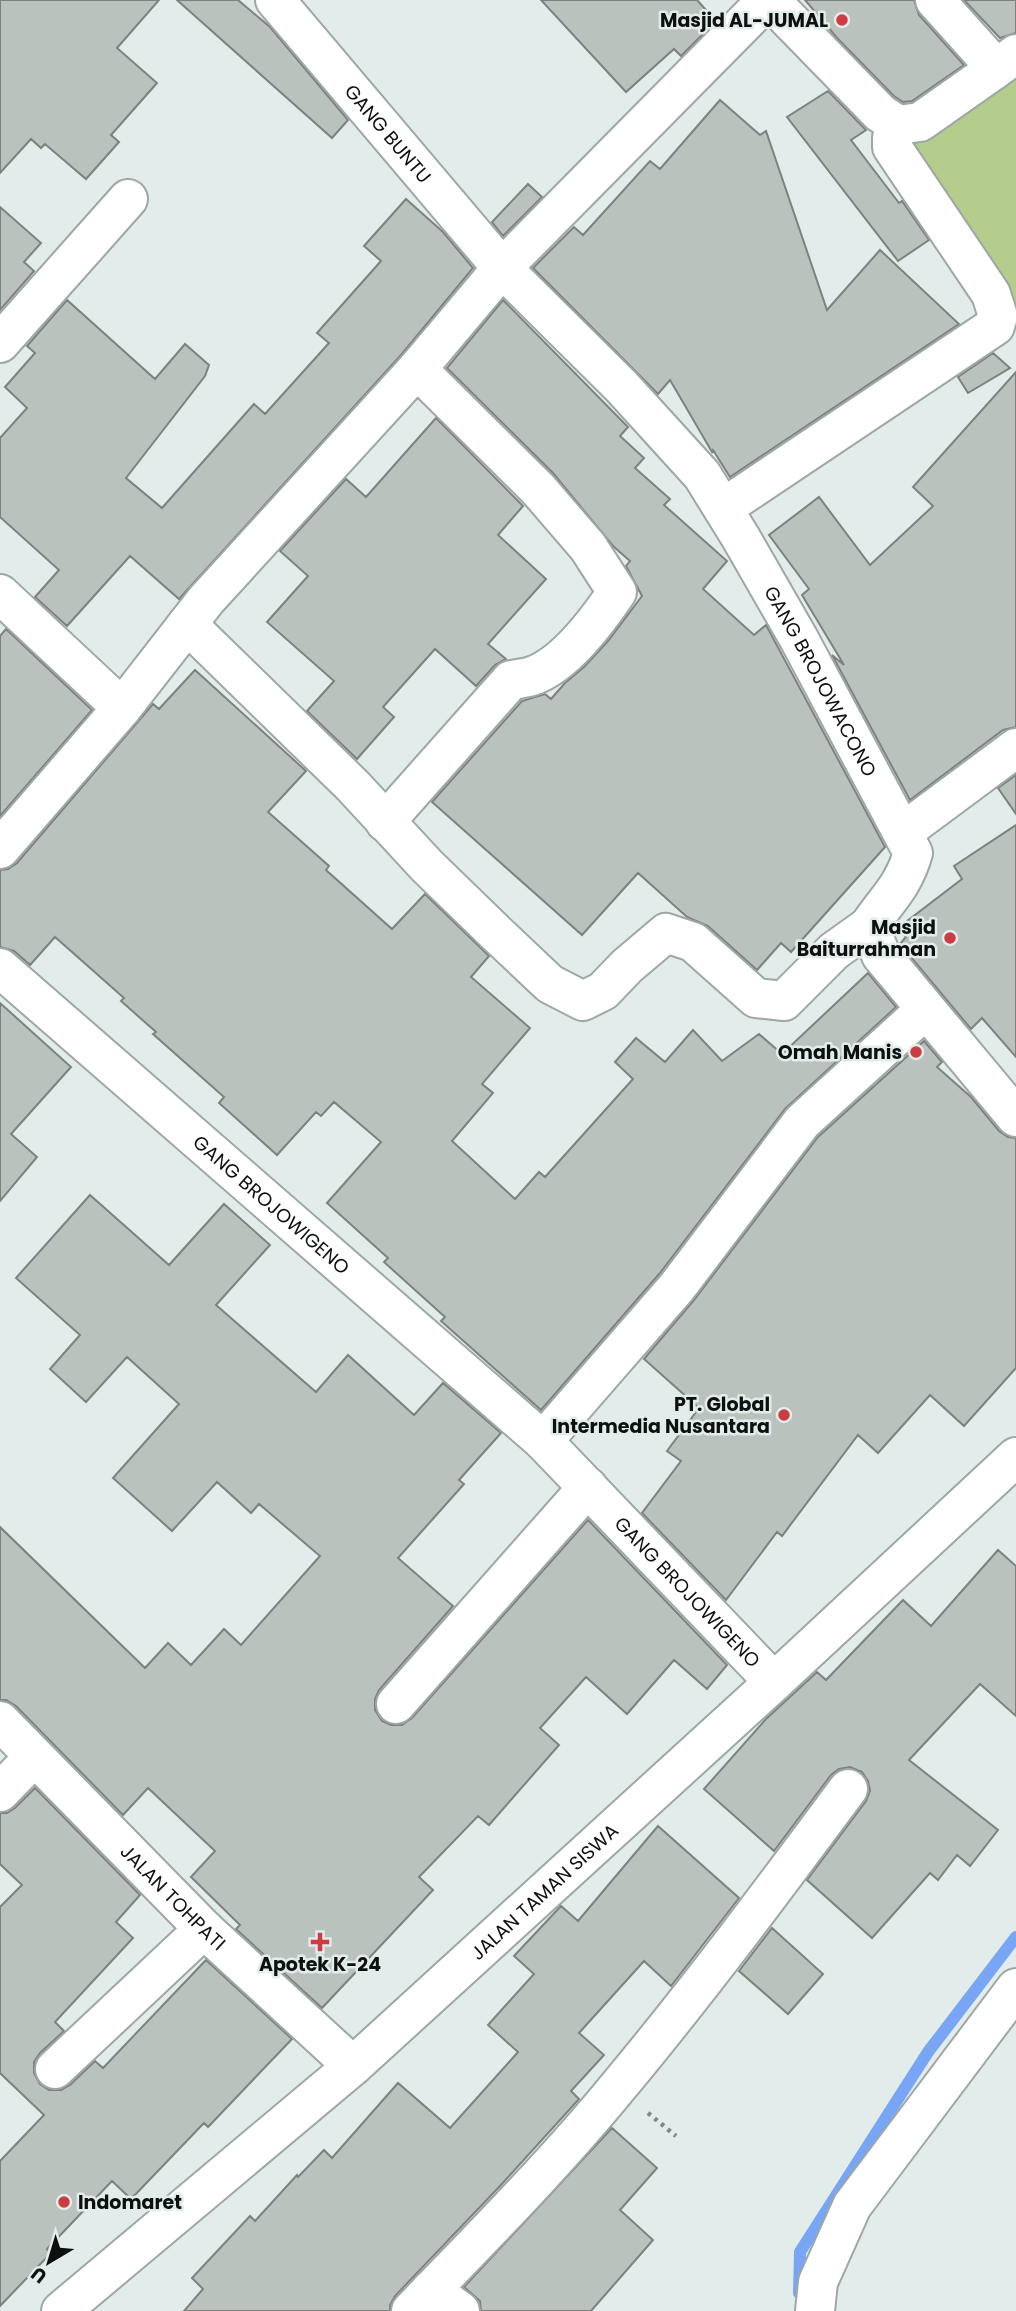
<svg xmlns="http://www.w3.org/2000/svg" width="1016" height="2311" viewBox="0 0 1016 2311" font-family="Poppins,sans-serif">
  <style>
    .green { fill: #b4cc8c }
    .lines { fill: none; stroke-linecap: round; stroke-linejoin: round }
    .stream { stroke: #78a6f4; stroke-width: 12 }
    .building { fill: #bac2bd; stroke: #7c837e; stroke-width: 2 }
    .minor-casing { stroke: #9ea7a6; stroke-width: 42 }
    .secondary-casing { stroke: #9ea7a6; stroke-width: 42 }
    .path { stroke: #818887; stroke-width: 4.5; stroke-dasharray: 3.5 5; stroke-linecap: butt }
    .minor { stroke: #fff; stroke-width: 38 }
    .secondary { stroke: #fff; stroke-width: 38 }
    .poi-dot { fill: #cc3c42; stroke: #e2eceb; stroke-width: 2.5 }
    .labels { text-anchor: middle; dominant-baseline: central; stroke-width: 5; stroke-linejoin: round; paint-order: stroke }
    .poi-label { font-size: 19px; font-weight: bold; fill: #0c100f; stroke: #e2eceb; text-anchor: end }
    .street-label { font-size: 19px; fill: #0c100f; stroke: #e2eceb }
  </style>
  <rect width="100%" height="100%" fill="#e2eceb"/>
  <!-- green -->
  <path class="green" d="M1016,73V311L903,149Z"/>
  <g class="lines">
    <!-- stream -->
    <path class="stream" d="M799,2293L800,2252L928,2052L1016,1937"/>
  </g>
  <!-- building -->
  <path class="building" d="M0,0H159L117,48L157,83L111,135L119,142L86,179L45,144L41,148L31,139L0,173Z
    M177,0H238L270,27L348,120L332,138Z
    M541,0H697L716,21L681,56L674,49L626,92Z
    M805,0H914L919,15L964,65L912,101L903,102L894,96L838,39Z
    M964,0H1016V33L1000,38Z
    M828,91L866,130L851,140L899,203L902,201L929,240L898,261L787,117Z
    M720,100L760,135L766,131L827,310L880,250L959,324L730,477L713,450L712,452L670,380L658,394L533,268L574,227L583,235L650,161L660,169Z
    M528,184L542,197L503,236L492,222Z
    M406,199L443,232L473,268L401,355L179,599L130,556L67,626L35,597L59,570L0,517V438L27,408L5,387L35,353L27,346L67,300L155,379L185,344L209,365L205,376L126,478L162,508L254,404L265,414L329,343L317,333L381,261L364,246Z
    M0,207L41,243L24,262L34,271L0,310Z
    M503,300L628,427L620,436L644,458L635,468L670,499L664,505L727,561L703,589L754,635L766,625L885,847L791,952L781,943L757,970L708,926L687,917L638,873L582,935L432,802L522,701L545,694L551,699L565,683L584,667L608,641L642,596L626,566L630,561L613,546L553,473L447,368Z
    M993,353L1010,368L968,393L958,377Z
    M1016,372V727L1003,730L910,800L832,655L844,665L802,595L809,589L769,535L819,497L870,565L933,506L913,487Z
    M436,418L523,506L498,535L546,579L488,644L506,659L495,665L476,686L435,649L383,707L394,717L357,759L307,711L334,681L267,622L308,576L280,551L346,479L366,497Z
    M6,629L92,710L0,816V636Z
    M195,670L306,771L268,812L329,866L326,870L392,929L425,894L489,956L471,977L530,1028L482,1084L493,1093L452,1141L515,1199L539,1172L545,1177L633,1079L615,1062L636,1038L665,1062L693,1030L722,1061L759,1034L782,1054L868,973L896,1007L785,1109L660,1273L541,1410L441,1321L445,1317L384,1262L388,1258L327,1203L381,1142L334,1102L321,1116L316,1112L277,1155L219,1103L224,1097L153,1034L156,1032L121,1001L124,998L55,937L30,965L14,951L0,947V870L8,869L17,863L153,704L159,709Z
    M1016,775V814L998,788Z
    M1016,825V1057L982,1018L971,1029L900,944L906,937L898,928L962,879L954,866Z
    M0,1003L71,1067L11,1134L37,1157L0,1201Z
    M924,1041L942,1062L937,1067L971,1097L999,1131L1008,1137L1016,1138V1368L964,1426L930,1395L878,1453L858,1435L782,1536L777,1532L726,1600L642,1513L681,1461L667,1451L699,1408L644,1359L694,1300L818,1137Z
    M90,1195L169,1265L224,1204L270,1245L216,1305L316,1392L348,1355L414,1415L443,1383L501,1433L459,1480L464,1484L398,1558L453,1606L379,1690L375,1699V1710L382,1721L391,1725H402L412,1718L588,1520L727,1665L707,1689L674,1660L627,1714L586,1677L540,1728L559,1745L489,1825L478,1816L419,1877L433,1890L322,2008L236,1929L240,1925L191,1877L215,1851L148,1788L123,1815L16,1706L6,1700H0V1527L145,1668L168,1643L191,1665L224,1629L241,1645L320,1556L259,1504L251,1513L217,1482L172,1531L113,1478L179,1404L127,1357L86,1402L50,1369L80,1335L16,1278Z
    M998,1550L1016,1566V1716L980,1684L909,1760L998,1830L970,1866L957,1855L938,1880L930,1873L872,1938L807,1880L866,1801L870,1791L868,1781L862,1772L850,1767L839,1769L831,1775L774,1851L704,1789L766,1719L817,1672L826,1680L903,1600L931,1626Z
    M35,1788L140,1895L116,1922L133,1938L55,2022L64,2031L40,2053L34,2062V2073L40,2084L49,2090H61L70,2085L95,2061L103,2068L206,1960L292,2039L208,2127L204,2123L131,2199L112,2181L47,2249L51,2253L0,2306V2161L44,2115L0,2073V1907L22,1885L0,1864V1813H7L15,1808Z
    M658,1826L739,1898L671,1986L644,1961L579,2033L604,2055L571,2091L579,2099L500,2186L395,2296L390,2305V2311H184L203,2289L192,2278L250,2216L255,2221L297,2175L298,2177L324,2150L332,2158L398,2083L450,2128L518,2052L488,2025L534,1974L514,1956L561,1906L578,1921Z
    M772,1928L823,1974L788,2014L739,1971Z
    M612,2128L657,2168L620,2210L653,2240L591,2311H481L480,2301L464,2287Z"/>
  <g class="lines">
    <!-- minor casing -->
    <g class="minor-casing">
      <g id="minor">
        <path id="s1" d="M275,0L502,268L622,387L702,475L741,538L799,639L913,853C903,887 887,899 869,926L881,955L1016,1117"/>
        <path d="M770,0L880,113L898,125L920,122L994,70"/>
        <path d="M935,0L987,58L994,70L1016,54"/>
        <path d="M0,343L128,199"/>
        <path d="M723,508L995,326L998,316L991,294L892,147V138L898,125"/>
        <path d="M0,594L122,708"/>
        <path d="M187,624L353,786L427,866L496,933L550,984L583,1001L603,991L627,966L666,933L693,942L756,998L784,1001L834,951L869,926"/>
        <path d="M385,822L511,680C518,679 526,678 532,676C565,665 598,620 617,592L588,547L538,489L417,369"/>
        <path d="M903,832L1016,748"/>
        <path d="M0,849L122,708L206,600L417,369L502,268L767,0"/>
        <path id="s2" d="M0,968L543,1441L774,1682"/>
        <path d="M543,1441L677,1287L802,1122L925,1010"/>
        <path d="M396,1704L588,1487"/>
        <path id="s3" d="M0,1721L204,1929L353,2066"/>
        <path d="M0,1792L34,1757"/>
        <path d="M55,2069L204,1929"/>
        <path d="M431,2290L460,2311"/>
        <path d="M411,2311C481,2238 553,2166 617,2088C698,1991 773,1890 848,1789"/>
        <path d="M815,2311L818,2282L852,2206L1016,1988"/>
      </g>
    </g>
    <!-- secondary casing -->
    <g class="secondary-casing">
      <g id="secondary">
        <path id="s4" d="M61,2311L353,2066L774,1682L1016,1457"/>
      </g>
    </g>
    <!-- path -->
    <path class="path" d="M648,2113L676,2136"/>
    <!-- minor -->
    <use href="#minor" class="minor"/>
    <!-- secondary -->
    <use href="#secondary" class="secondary"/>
  </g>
  <!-- markers -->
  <g class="poi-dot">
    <circle cx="842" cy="20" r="7"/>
    <circle cx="950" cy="938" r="7"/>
    <circle cx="916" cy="1052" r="7"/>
    <circle cx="784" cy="1415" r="7"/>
    <path d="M316.5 1931.5h7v7h7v7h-7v7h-7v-7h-7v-7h7z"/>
    <circle cx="64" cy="2202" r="7"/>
  </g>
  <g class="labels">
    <!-- poi labels -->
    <g class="poi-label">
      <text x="828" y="20">Masjid AL-JUMAL</text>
      <text x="936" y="927">Masjid<tspan x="936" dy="22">Baiturrahman</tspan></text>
      <text x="902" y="1052">Omah Manis</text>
      <text x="770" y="1404">PT. Global<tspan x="770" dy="22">Intermedia Nusantara</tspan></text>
      <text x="320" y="1964" text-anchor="middle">Apotek K-24</text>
      <text x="78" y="2202" text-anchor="start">Indomaret</text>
    </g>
    <!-- street labels -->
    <g class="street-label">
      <text stroke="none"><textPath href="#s1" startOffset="175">GANG BUNTU</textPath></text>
      <text stroke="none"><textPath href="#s1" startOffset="877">GANG BROJOWACONO</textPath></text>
      <text stroke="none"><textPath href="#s2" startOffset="360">GANG BROJOWIGENO</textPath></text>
      <text stroke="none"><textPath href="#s2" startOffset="929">GANG BROJOWIGENO</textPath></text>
      <text stroke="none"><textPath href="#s4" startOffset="640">JALAN TAMAN SISWA</textPath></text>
      <text stroke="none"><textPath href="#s3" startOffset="247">JALAN TOHPATI</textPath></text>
    </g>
  </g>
  <!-- north arrow -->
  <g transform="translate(49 2262) rotate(218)" stroke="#e2eceb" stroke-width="5" paint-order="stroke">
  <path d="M0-5L12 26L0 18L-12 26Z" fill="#0c100f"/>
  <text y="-10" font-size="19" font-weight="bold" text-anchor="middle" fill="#0c100f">U</text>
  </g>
</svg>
